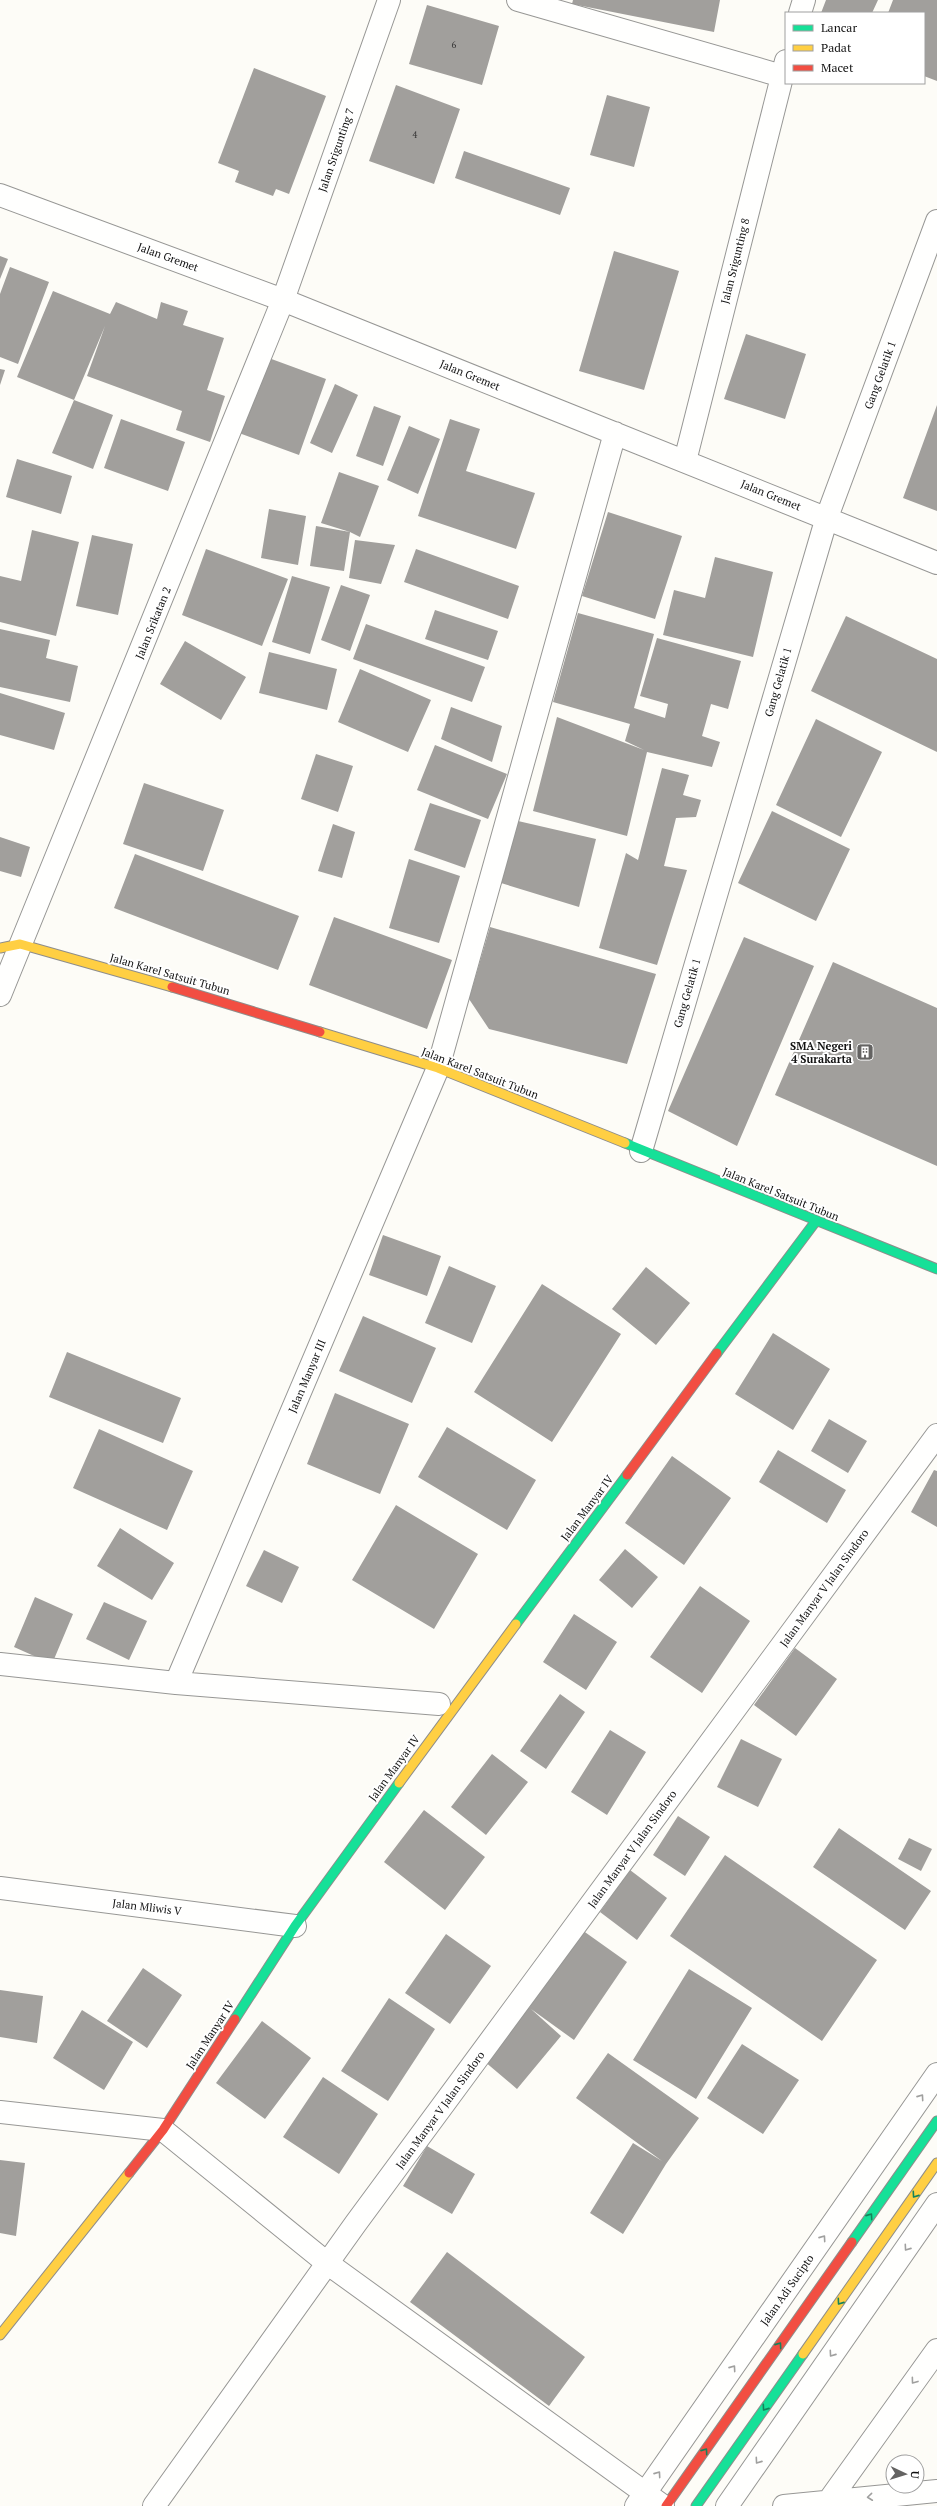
<svg xmlns="http://www.w3.org/2000/svg" width="937" height="2506" viewBox="0 0 937 2506" font-family="'PT Serif',serif">
  <style>
    .building { fill: #a19f9c }
    .lines { fill: none; stroke-linecap: round; stroke-linejoin: round }
    .lane-casing { stroke: #979795; stroke-width: 24 }
    .street-casing { stroke: #979795; stroke-width: 24 }
    .fast-casing { stroke: #8e8d8b; stroke-width: 11 }
    .slow-casing { stroke: #8e8d8b; stroke-width: 11 }
    .jam-casing { stroke: #8e8d8b; stroke-width: 11 }
    .lane { stroke: #fffffe; stroke-width: 22 }
    .street { stroke: #fffffe; stroke-width: 22 }
    .fast { stroke: #16e098; stroke-width: 9 }
    .slow { stroke: #ffcf43; stroke-width: 9 }
    .jam { stroke: #f24e42; stroke-width: 9 }
    .oneway { stroke: #a0a09f }
    .oneway2 { stroke: #14835b }
    .labels { text-anchor: middle; dominant-baseline: central; stroke-width: 4; stroke-linejoin: round; paint-order: stroke }
    .number-label { font-size: 9px; fill: #353434 }
    .street-label { font-size: 11px; fill: #111; stroke: #fff }
    .poi-label { font-size: 11px; font-weight: bold; fill: #111; stroke: #fff; text-anchor: end }
  </style>
  <rect width="100%" height="100%" fill="#fdfcf7"/>
  <!-- building -->
  <path class="building" d="M573,0H720L714,32L572,4Z
    M826,0H878L872,13H821Z
    M893,0H937V81L924,76V13H888Z
    M427,5L499,26L482,85L409,64Z
    M254,68L326,96L289,194L276,189L273,196L235,182L239,171L218,163Z
    M396,85L460,109L434,184L369,161Z
    M607,95L650,107L634,167L590,155Z
    M464,151L570,188L560,215L455,178Z
    M614,251L679,271L644,390L579,371Z
    M0,256L8,259L0,279Z
    M10,267L49,282L18,364L0,357V294Z
    M53,291L110,314L116,302L157,319L161,302L188,311L183,325L224,338L207,390L225,396L210,442L176,430L182,411L87,376L105,326L74,400L17,377Z
    M746,334L806,354L785,419L724,399Z
    M266,357L326,379L299,455L239,433Z
    M0,369L5,370L0,385Z
    M335,384L358,395L332,453L310,443Z
    M74,400L113,415L93,469L52,453Z
    M937,405V511L903,498Z
    M374,406L401,416L383,466L356,456Z
    M121,419L185,442L168,491L104,468Z
    M450,419L480,429L466,471L535,493L516,549L418,516Z
    M409,426L440,439L418,494L387,480Z
    M17,459L72,476L61,514L6,497Z
    M339,472L379,486L360,537L350,532L321,523Z
    M269,509L306,516L298,565L261,558Z
    M608,512L682,536L655,619L582,596Z
    M316,526L350,532L344,571L310,566Z
    M32,530L79,542L56,636L0,622V576L21,581Z
    M92,535L133,544L118,615L76,606Z
    M355,540L395,545L381,584L349,578Z
    M206,549L288,579L262,646L182,615Z
    M416,549L519,586L508,619L404,582Z
    M715,557L773,572L753,657L663,635L674,590L705,598Z
    M292,576L330,587L310,654L272,642Z
    M341,585L370,595L350,651L321,640Z
    M435,610L498,631L488,660L425,639Z
    M578,613L654,634L634,708L665,718L668,704L640,696L657,638L741,661L728,709L711,704L702,736L720,742L712,767L647,752L627,836L533,811L557,717L644,750L625,741L630,724L553,702Z
    M846,616L937,659V752L811,691Z
    M366,624L485,667L472,702L353,659Z
    M0,629L50,640L46,658L78,666L70,702L0,687Z
    M185,641L246,677L221,720L160,684Z
    M269,652L337,669L327,710L259,693Z
    M360,669L431,700L408,752L338,722Z
    M0,693L65,713L54,750L0,735Z
    M451,707L502,726L492,762L441,739Z
    M816,719L882,752L841,837L776,805Z
    M435,745L507,774L488,819L417,790Z
    M316,754L353,766L338,812L301,799Z
    M662,768L689,775L683,795L701,800L696,817L676,818L664,866L687,870L657,965L599,948L626,853L638,860Z
    M144,783L224,810L203,871L123,844Z
    M430,803L481,820L465,868L414,850Z
    M772,811L850,849L816,921L738,883Z
    M518,821L596,839L579,907L501,883Z
    M333,824L355,832L342,878L318,871Z
    M0,837L30,847L21,877L0,871Z
    M135,854L299,916L278,970L114,908Z
    M409,859L460,876L439,943L389,928Z
    M334,917L452,960L427,1029L309,985Z
    M490,927L656,974L627,1064L489,1029L469,999Z
    M744,937L814,966L737,1146L668,1111Z
    M833,962L937,1008V1166L775,1095Z
    M383,1235L441,1256L427,1296L369,1275Z
    M449,1266L496,1286L472,1343L425,1323Z
    M646,1267L690,1303L656,1345L612,1309Z
    M542,1284L621,1334L552,1442L474,1392Z
    M363,1316L436,1348L412,1403L339,1371Z
    M773,1333L830,1369L793,1430L735,1394Z
    M67,1352L181,1398L163,1443L49,1397Z
    M335,1393L409,1424L380,1494L307,1464Z
    M829,1419L867,1441L848,1473L811,1451Z
    M447,1427L536,1480L507,1530L418,1477Z
    M99,1429L193,1471L167,1530L73,1488Z
    M778,1450L846,1490L827,1523L759,1482Z
    M672,1456L731,1498L684,1565L625,1523Z
    M934,1470L937,1471V1527L911,1512Z
    M396,1505L478,1554L434,1629L352,1580Z
    M120,1528L174,1563L152,1600L97,1566Z
    M625,1549L658,1577L632,1608L599,1580Z
    M264,1550L299,1567L282,1603L246,1586Z
    M700,1586L750,1621L702,1693L650,1657Z
    M35,1597L73,1614L52,1664L14,1647Z
    M104,1602L147,1621L129,1660L86,1639Z
    M574,1614L617,1642L586,1690L543,1662Z
    M795,1648L837,1679L796,1736L754,1705Z
    M560,1694L585,1712L546,1769L520,1751Z
    M610,1730L646,1752L607,1815L571,1792Z
    M741,1739L782,1759L758,1807L717,1787Z
    M492,1754L528,1782L486,1835L451,1807Z
    M424,1810L485,1857L445,1910L384,1862Z
    M678,1816L710,1837L685,1876L653,1855Z
    M839,1828L931,1891L905,1930L813,1867Z
    M909,1838L932,1849L921,1871L898,1859Z
    M725,1855L877,1960L822,2041L670,1936Z
    M630,1870L667,1898L637,1940L600,1912Z
    M582,1930L627,1962L574,2040L531,2009L561,2036L517,2089L484,2061L529,2008Z
    M446,1934L491,1966L450,2024L405,1993Z
    M143,1968L182,1995L147,2048L107,2021Z
    M689,1969L752,2008L696,2099L633,2060Z
    M0,1990L43,1996L37,2043L0,2037Z
    M389,1998L435,2029L388,2101L341,2071Z
    M82,2010L133,2042L104,2090L53,2058Z
    M262,2021L311,2058L265,2119L216,2083Z
    M742,2044L799,2080L763,2134L707,2098Z
    M608,2053L699,2118L666,2164L623,2234L590,2213L633,2143L662,2161L576,2098Z
    M323,2077L378,2114L339,2174L283,2137Z
    M427,2146L475,2174L452,2214L403,2186Z
    M0,2160L25,2163L16,2236L0,2233Z
    M447,2252L585,2357L549,2406L410,2302Z"/>
  <g class="lines">
    <!-- lane casing -->
    <g class="lane-casing">
      <path id="lane" d="M828,2502L937,2350
        M636,2506L937,2074
        M727,2506L937,2204
        M784,2506L937,2491"/>
    </g>
    <!-- street casing -->
    <g class="street-casing">
      <path id="street" d="M518,0L782,76
        M800,13L804,0
        M0,195L283,300L937,563
        M685,461L786,61
        M0,995L283,300L389,0
        M641,1151L827,517L937,221
        M0,1664L176,1683L439,1704
        M176,1683L438,1068L615,433
        M0,1888L295,1926
        M0,2112L163,2130L327,2263L663,2506
        M154,2506L356,2223L937,1435"/>
    </g>
    <!-- fast casing -->
    <g class="fast-casing">
      <path id="fast" d="M625,1143L937,1269
        M717,1353L816,1221
        M516,1624L627,1475
        M235,2019L295,1926L399,1783
        M852,2242L937,2121
        M696,2506L803,2354"/>
    </g>
    <!-- slow casing -->
    <g class="slow-casing">
      <path id="slow" d="M0,948L20,944L172,987
        M320,1032L438,1068L625,1143
        M399,1783L516,1624
        M0,2335L129,2173
        M803,2354L937,2163"/>
    </g>
    <!-- jam casing -->
    <g class="jam-casing">
      <path id="jam" d="M172,987L320,1032
        M627,1475L717,1353
        M129,2173L163,2130L235,2019
        M666,2506L852,2242"/>
    </g>
    <!-- lane -->
    <use href="#lane" class="lane"/>
    <!-- street -->
    <use href="#street" class="street"/>
    <!-- fast -->
    <use href="#fast" class="fast"/>
    <!-- slow -->
    <use href="#slow" class="slow"/>
    <!-- jam -->
    <use href="#jam" class="jam"/>
  </g>
  <!-- one-way arrows -->
  <defs><path id="oneway-chevron" d="M-2-3.5L2.5 0L-2 3.5" fill="none" stroke-width="1.6" stroke-linecap="round" stroke-linejoin="round"/></defs>
  <g class="oneway">
    <use href="#oneway-chevron" transform="translate(921 2097) rotate(-55)"/>
    <use href="#oneway-chevron" transform="translate(823 2238) rotate(-55)"/>
    <use href="#oneway-chevron" transform="translate(907 2248) rotate(125)"/>
    <use href="#oneway-chevron" transform="translate(832 2354) rotate(125)"/>
    <use href="#oneway-chevron" transform="translate(733 2368) rotate(-55)"/>
    <use href="#oneway-chevron" transform="translate(914 2381) rotate(126)"/>
    <use href="#oneway-chevron" transform="translate(758 2461) rotate(125)"/>
    <use href="#oneway-chevron" transform="translate(658 2474) rotate(-55)"/>
    <use href="#oneway-chevron" transform="translate(870 2497) rotate(174)"/>
  </g>
  <g class="oneway2">
    <use href="#oneway-chevron" transform="translate(915 2195) rotate(125)"/>
    <use href="#oneway-chevron" transform="translate(870 2216) rotate(-55)"/>
    <use href="#oneway-chevron" transform="translate(840 2302) rotate(125)"/>
    <use href="#oneway-chevron" transform="translate(779 2345) rotate(-55)"/>
    <use href="#oneway-chevron" transform="translate(765 2408) rotate(125)"/>
    <use href="#oneway-chevron" transform="translate(705 2451) rotate(-55)"/>
  </g>
  <!-- icons -->
  <defs>
    <g id="building-square" transform="scale(0.9)"><rect x="-9" y="-9" width="18" height="18" rx="4" fill="#646362" stroke="#fff"/><path d="M-4-6H4V6H1V3H-1V6H-4ZM-2.5-4.3h1.7v1.8h-1.7ZM.8-4.3h1.7v1.8H.8ZM-2.5-1h1.7V.8h-1.7ZM.8-1h1.7V.8H.8Z" fill="#fff"/></g>
  </defs>
  <g fill-rule="evenodd">
    <use href="#building-square" x="865" y="1052"/>
  </g>
  <g class="labels">
    <!-- number labels -->
    <g class="number-label">
      <text x="454" y="45">6</text>
      <text x="415" y="135">4</text>
    </g>
    <!-- street labels -->
    <g class="street-label">
      <text transform="translate(336 150) rotate(-71)">Jalan Srigunting 7</text>
      <text transform="translate(168 257) rotate(20)">Jalan Gremet</text>
      <text transform="translate(735 261) rotate(-76)">Jalan Srigunting 8</text>
      <text transform="translate(470 375) rotate(22)">Jalan Gremet</text>
      <text transform="translate(880 375) rotate(-70)">Gang Gelatik 1</text>
      <text transform="translate(771 495) rotate(22)">Jalan Gremet</text>
      <text transform="translate(153 623) rotate(-68)">Jalan Srikatan 2</text>
      <text transform="translate(778 682) rotate(-74)">Gang Gelatik 1</text>
      <text transform="translate(170 974) rotate(16)">Jalan Karel Satsuit Tubun</text>
      <text transform="translate(687 993) rotate(-74)">Gang Gelatik 1</text>
      <text transform="translate(480 1073) rotate(21)">Jalan Karel Satsuit Tubun</text>
      <text transform="translate(781 1194) rotate(22)">Jalan Karel Satsuit Tubun</text>
      <text transform="translate(307 1376) rotate(-67)">Jalan Manyar III</text>
      <text transform="translate(587 1508) rotate(-53)">Jalan Manyar IV</text>
      <text transform="translate(824 1588) rotate(-54)">Jalan Manyar V Jalan Sindoro</text>
      <text transform="translate(394 1768) rotate(-54)">Jalan Manyar IV</text>
      <text transform="translate(632 1849) rotate(-54)">Jalan Manyar V Jalan Sindoro</text>
      <text transform="translate(147 1907) rotate(7)">Jalan Mliwis V</text>
      <text transform="translate(210 2035) rotate(-57)">Jalan Manyar IV</text>
      <text transform="translate(440 2110) rotate(-54)">Jalan Manyar V Jalan Sindoro</text>
      <text transform="translate(787 2290) rotate(-55)">Jalan Adi Sucipto</text>
    </g>
    <!-- poi labels -->
    <g class="poi-label">
      <text x="852" y="1046">SMA Negeri<tspan x="852" dy="13">4 Surakarta</tspan></text>
    </g>
  </g>
  <!-- legend -->
  <rect x="785" y="12" width="140" height="72" fill="#ffffff" stroke="#a0a0a0"/>
  <rect x="793" y="25" width="20" height="6" fill="#16e098" stroke="#a0a0a0"/>
  <text x="821" y="32" font-size="12" fill="#111111">Lancar</text>
  <rect x="793" y="45" width="20" height="6" fill="#ffcf43" stroke="#a0a0a0"/>
  <text x="821" y="52" font-size="12" fill="#111111">Padat</text>
  <rect x="793" y="65" width="20" height="6" fill="#f24e42" stroke="#a0a0a0"/>
  <text x="821" y="72" font-size="12" fill="#111111">Macet</text>
  <!-- north arrow -->
  <g transform="translate(905 2474) rotate(94)"><circle r="19" fill="#ffffff" stroke="#a0a0a0"/>
  <path d="M0-3L7 15L0 10L-7 15Z" fill="#646362"/>
  <text y="-6" font-size="11" font-weight="bold" text-anchor="middle" fill="#111111">U</text>
  </g>
</svg>
